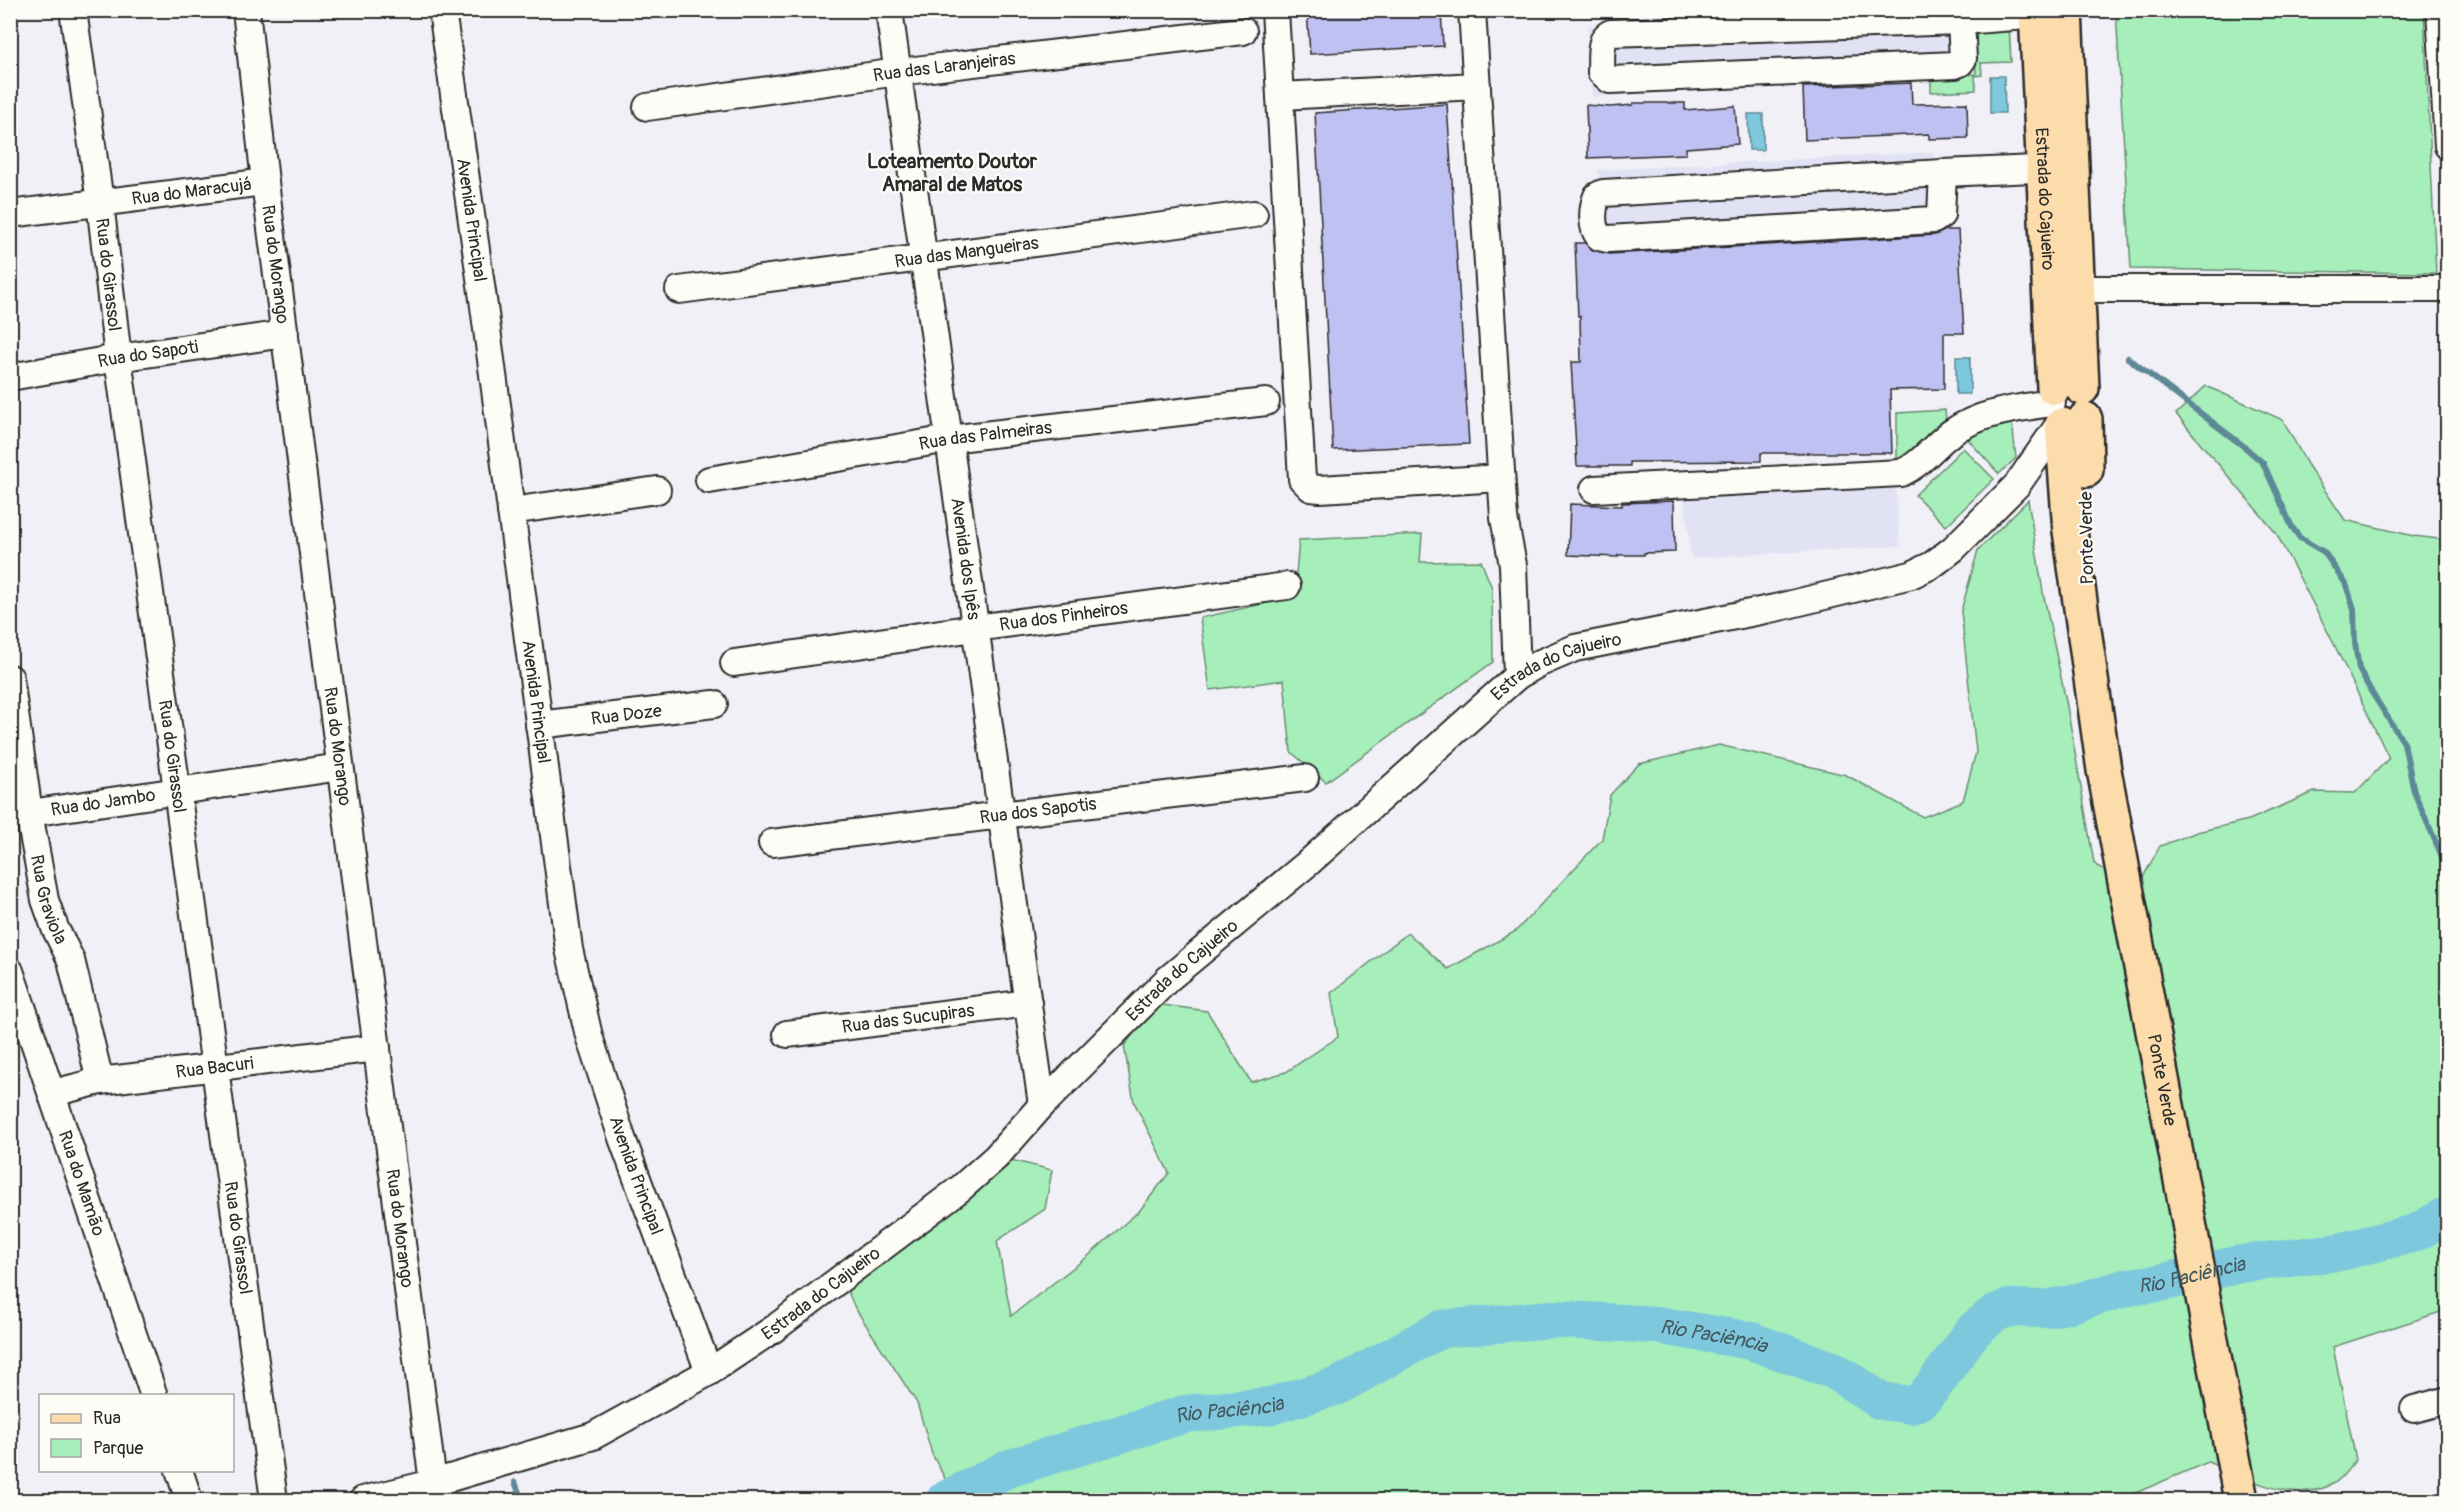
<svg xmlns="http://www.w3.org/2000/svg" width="2458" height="1511" viewBox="0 0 2458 1511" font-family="Pangolin,sans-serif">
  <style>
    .built { fill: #e2e2f5 }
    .green { fill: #a6eeba; stroke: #688c72; stroke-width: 1.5 }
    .water { fill: #7ec8de; stroke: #5d8996; stroke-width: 1.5 }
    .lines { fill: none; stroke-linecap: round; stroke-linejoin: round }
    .stream { stroke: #5d8996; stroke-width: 6 }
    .river { stroke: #7ec8de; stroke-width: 38 }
    .building { fill: #bfc1f3; stroke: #2b2b2b; stroke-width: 1.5 }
    .minor-casing { stroke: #2b2b2b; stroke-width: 30 }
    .major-casing { stroke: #2b2b2b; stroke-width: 38 }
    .minor { stroke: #fdfcf7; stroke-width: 26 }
    .major { stroke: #fddcac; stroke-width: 33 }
    .labels { text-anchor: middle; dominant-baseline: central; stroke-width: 4.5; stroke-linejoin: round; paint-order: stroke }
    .street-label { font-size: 18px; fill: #2b2b2b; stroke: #fdfcf7 }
    .neighbourhood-label { font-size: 20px; font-weight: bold; fill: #2b2b2b; stroke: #fdfcf7 }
    .water-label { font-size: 20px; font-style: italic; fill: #445a61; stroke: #fdfcf7 }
  </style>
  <rect width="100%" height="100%" fill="#f1f0f6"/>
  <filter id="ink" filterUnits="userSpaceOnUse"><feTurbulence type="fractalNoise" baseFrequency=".0167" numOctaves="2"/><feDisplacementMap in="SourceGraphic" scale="12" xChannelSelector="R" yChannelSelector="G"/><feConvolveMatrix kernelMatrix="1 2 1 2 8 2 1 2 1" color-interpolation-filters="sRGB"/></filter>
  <g filter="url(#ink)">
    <!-- built -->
    <path class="built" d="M1864,11H1972L1976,75L1592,97L1588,26Z
      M1933,152L1931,220L1603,238L1598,170Z
      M1894,467L1900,546L1691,558L1683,481Z"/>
    <!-- green -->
    <path class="green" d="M2116,11H2424L2436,273L2131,269Z
      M2009,25L2011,62L1981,63L1982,75L1975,76L1976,90L1931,92V77L1976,74L1974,27Z
      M2206,386L2283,420L2307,464L2345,520L2414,536L2447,540V1310L2333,1347L2356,1460C2349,1467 2342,1480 2333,1484C2292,1505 2247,1478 2208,1462L2119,1500H921L949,1486L932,1454L917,1403L855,1308L846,1287L1011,1160L1052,1170L1045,1209L997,1241L1011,1316L1087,1257L1140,1210L1169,1173L1134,1102L1124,1046L1156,1004L1207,1011L1251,1082L1286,1072L1338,1037L1331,993L1408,933L1448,969L1516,931L1602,839L1610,795L1639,764L1719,745L1846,775L1923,817L1963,801L1976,752L1961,611L1978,550L2028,500L2043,592L2067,706L2094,863L2130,890L2142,879L2160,846L2197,832L2249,820L2314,792L2355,793L2389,758L2332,640L2276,533L2176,414Z
      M1945,410L1946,419L1897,462V413Z
      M2012,421L2016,458L1999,474L1966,437Z
      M1963,448L1994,479L1946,526L1915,495Z
      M1422,534L1420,562L1481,561L1492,588L1493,662L1326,782L1291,752L1284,680L1210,690L1200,618L1294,597L1299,540Z"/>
    <!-- water -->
    <path class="water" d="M1990,76H2004L2005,113H1990Z
      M1748,114H1763V150H1749Z
      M1956,357H1970V394H1956Z"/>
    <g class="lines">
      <!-- stream -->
      <path class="stream" d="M2128,358L2246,448L2263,463L2292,527L2300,538L2324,552L2346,584L2354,609L2355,643L2359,669L2372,693L2404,743L2414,792L2448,870
        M515,1482L522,1500"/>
      <!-- river -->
      <path class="river" id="s1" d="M945,1500L1007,1469L1185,1414L1270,1406L1338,1386L1441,1329L1552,1319L1656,1325L1751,1341L1835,1371L1881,1401L1912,1405L1921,1401L1935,1384L1973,1331L1995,1313L2009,1308L2045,1309L2067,1305L2129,1287L2160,1283L2240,1264L2339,1252L2415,1233L2448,1215"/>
    </g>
    <!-- building -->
    <path class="building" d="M1441,10L1443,46L1310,54L1307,11Z
      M1911,83L1912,104L1967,103L1968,138L1929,139V134L1805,140L1803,87Z
      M1633,103H1685V110L1735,106L1738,144L1686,148V154L1588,158L1586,105L1610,107L1633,105Z
      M1447,104L1469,444L1333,450L1315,113Z
      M1946,230H1958L1964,333H1944V389L1890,390L1892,453H1761V461L1630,462V466H1577L1571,362H1581L1580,316H1578L1575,243H1585L1591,249L1609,254L1935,235Z
      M1674,501L1675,552L1644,553V555H1618V557L1568,555L1570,504L1622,506V503Z"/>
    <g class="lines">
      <!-- minor casing -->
      <g class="minor-casing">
        <g id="minor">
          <path id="s2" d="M73,10L100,202L118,358L274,1500"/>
          <path id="s3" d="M246,10L265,182L433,1483"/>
          <path id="s4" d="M442,10L483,299L569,949L589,1036L622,1138L709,1372"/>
          <path id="s5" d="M889,10L1042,1105"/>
          <path d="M1275,10L1302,479L1311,488L1320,489L1501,478"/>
          <path d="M1472,10L1504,518L1513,565L1517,676"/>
          <path d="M2440,10L2448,146"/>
          <path d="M1961,21L1963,59L1960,63L1955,65L1610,80L1601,72C1602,60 1598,38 1611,33L1961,21L2054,14"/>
          <path d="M1280,96L1477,86"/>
          <path id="s6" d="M647,107L898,72L1243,31"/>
          <path d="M1943,173L1941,215L1934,220L1608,239L1599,237C1591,227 1592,208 1597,196L1603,193L1943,173L2061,168"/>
          <path id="s7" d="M10,214L265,182"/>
          <path d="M2078,289H2448"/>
          <path id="s8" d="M679,290L1254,214"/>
          <path id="s9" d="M10,377L118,358L285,334"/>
          <path id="s10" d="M709,480L949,439L1266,402"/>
          <path d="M1594,489L1901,473C1922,464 1933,446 1951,433C1980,412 2018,408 2052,403"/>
          <path d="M511,511L657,490"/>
          <path id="s11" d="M734,663L975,628L1287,586"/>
          <path id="s12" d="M10,678L29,813L45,900L55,928L71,960L100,1081"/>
          <path id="s13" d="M539,725L714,704"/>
          <path id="s14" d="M10,816L340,767"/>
          <path id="s15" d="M772,843L1305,778"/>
          <path id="s16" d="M10,971L154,1396"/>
          <path id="s17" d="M787,1034L1028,1003"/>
          <path id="s18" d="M53,1093L100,1081L377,1048"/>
          <path d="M2414,1409L2448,1400"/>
          <path d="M179,1470L189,1500"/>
          <path id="s19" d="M363,1500L433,1483L593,1436L709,1372L775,1328L961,1188L996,1157L1042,1105L1168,979L1308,863L1517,676L1540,663L1575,648L1775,608L1911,575L1932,565L1953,549L2017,485L2060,423"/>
        </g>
      </g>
      <!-- major casing -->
      <g class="major-casing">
        <g id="major">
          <path id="s20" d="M2036,10L2054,388"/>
          <path d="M2065,10L2082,388"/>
          <path d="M2085,419L2086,470"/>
          <path id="s21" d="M2062,425L2070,531L2104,770L2241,1500"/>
        </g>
      </g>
      <!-- minor -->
      <use href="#minor" class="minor"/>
      <!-- major -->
      <use href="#major" class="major"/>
    </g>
  </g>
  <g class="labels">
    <!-- street labels -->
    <g class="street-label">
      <text stroke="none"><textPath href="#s6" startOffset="300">Rua das Laranjeiras</textPath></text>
      <text stroke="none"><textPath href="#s7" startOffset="183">Rua do Maracujá</textPath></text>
      <text stroke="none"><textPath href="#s20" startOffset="189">Estrada do Cajueiro</textPath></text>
      <text stroke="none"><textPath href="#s4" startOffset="212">Avenida Principal</textPath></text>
      <text stroke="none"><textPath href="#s8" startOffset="290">Rua das Mangueiras</textPath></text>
      <text stroke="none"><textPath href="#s3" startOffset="256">Rua do Morango</textPath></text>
      <text stroke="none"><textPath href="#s2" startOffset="267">Rua do Girassol</textPath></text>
      <text stroke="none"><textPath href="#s9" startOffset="140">Rua do Sapoti</textPath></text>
      <text stroke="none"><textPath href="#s10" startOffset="280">Rua das Palmeiras</textPath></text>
      <text transform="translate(2087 538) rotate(-91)">Ponte Verde</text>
      <text stroke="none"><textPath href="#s5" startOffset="554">Avenida dos Ipês</textPath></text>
      <text stroke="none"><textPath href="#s11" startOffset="333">Rua dos Pinheiros</textPath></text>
      <text stroke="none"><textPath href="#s19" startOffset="1480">Estrada do Cajueiro</textPath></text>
      <text stroke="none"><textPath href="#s4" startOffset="698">Avenida Principal</textPath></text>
      <text stroke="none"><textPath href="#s13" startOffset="88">Rua Doze</textPath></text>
      <text stroke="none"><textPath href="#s3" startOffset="742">Rua do Morango</textPath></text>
      <text stroke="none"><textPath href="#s2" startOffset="753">Rua do Girassol</textPath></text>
      <text stroke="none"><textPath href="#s14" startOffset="94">Rua do Jambo</textPath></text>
      <text stroke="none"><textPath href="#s15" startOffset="268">Rua dos Sapotis</textPath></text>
      <text stroke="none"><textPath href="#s12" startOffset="225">Rua Graviola</textPath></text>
      <text stroke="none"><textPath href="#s19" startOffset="994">Estrada do Cajueiro</textPath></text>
      <text stroke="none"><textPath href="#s17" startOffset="122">Rua das Sucupiras</textPath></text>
      <text stroke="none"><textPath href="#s18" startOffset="164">Rua Bacuri</textPath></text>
      <text stroke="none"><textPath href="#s21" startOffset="663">Ponte Verde</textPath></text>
      <text stroke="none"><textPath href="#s4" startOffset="1184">Avenida Principal</textPath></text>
      <text stroke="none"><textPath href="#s16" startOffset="224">Rua do Mamão</textPath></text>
      <text stroke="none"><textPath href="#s3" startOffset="1228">Rua do Morango</textPath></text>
      <text stroke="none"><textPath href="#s2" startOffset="1239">Rua do Girassol</textPath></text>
      <text stroke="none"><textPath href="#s19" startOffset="508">Estrada do Cajueiro</textPath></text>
    </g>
    <!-- neighbourhood labels -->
    <g class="neighbourhood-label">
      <text x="952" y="161">Loteamento Doutor<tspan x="952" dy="23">Amaral de Matos</tspan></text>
    </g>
    <!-- water labels -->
    <g class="water-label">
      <text stroke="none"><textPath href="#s1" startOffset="1344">Rio Paciência</textPath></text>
      <text stroke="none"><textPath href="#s1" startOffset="804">Rio Paciência</textPath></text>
      <text stroke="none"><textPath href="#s1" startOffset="300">Rio Paciência</textPath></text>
    </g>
  </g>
  <!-- margin -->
  <rect width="2458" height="1511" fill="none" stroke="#fdfcf7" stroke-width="36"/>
  <rect x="18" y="18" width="2422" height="1475" fill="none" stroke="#2b2b2b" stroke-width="2" filter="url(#ink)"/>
  <!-- legend -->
  <rect x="39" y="1394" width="195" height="78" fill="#fdfcf7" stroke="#a9a8a5" stroke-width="1.5"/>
  <rect x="51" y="1414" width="30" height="9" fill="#fddcac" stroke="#a9a8a5" stroke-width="1.5"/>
  <text x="93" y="1424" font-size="18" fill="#2b2b2b">Rua</text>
  <rect x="51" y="1439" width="30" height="18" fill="#a6eeba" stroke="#a9a8a5" stroke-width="1.5"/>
  <text x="93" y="1454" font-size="18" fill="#2b2b2b">Parque</text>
</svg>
